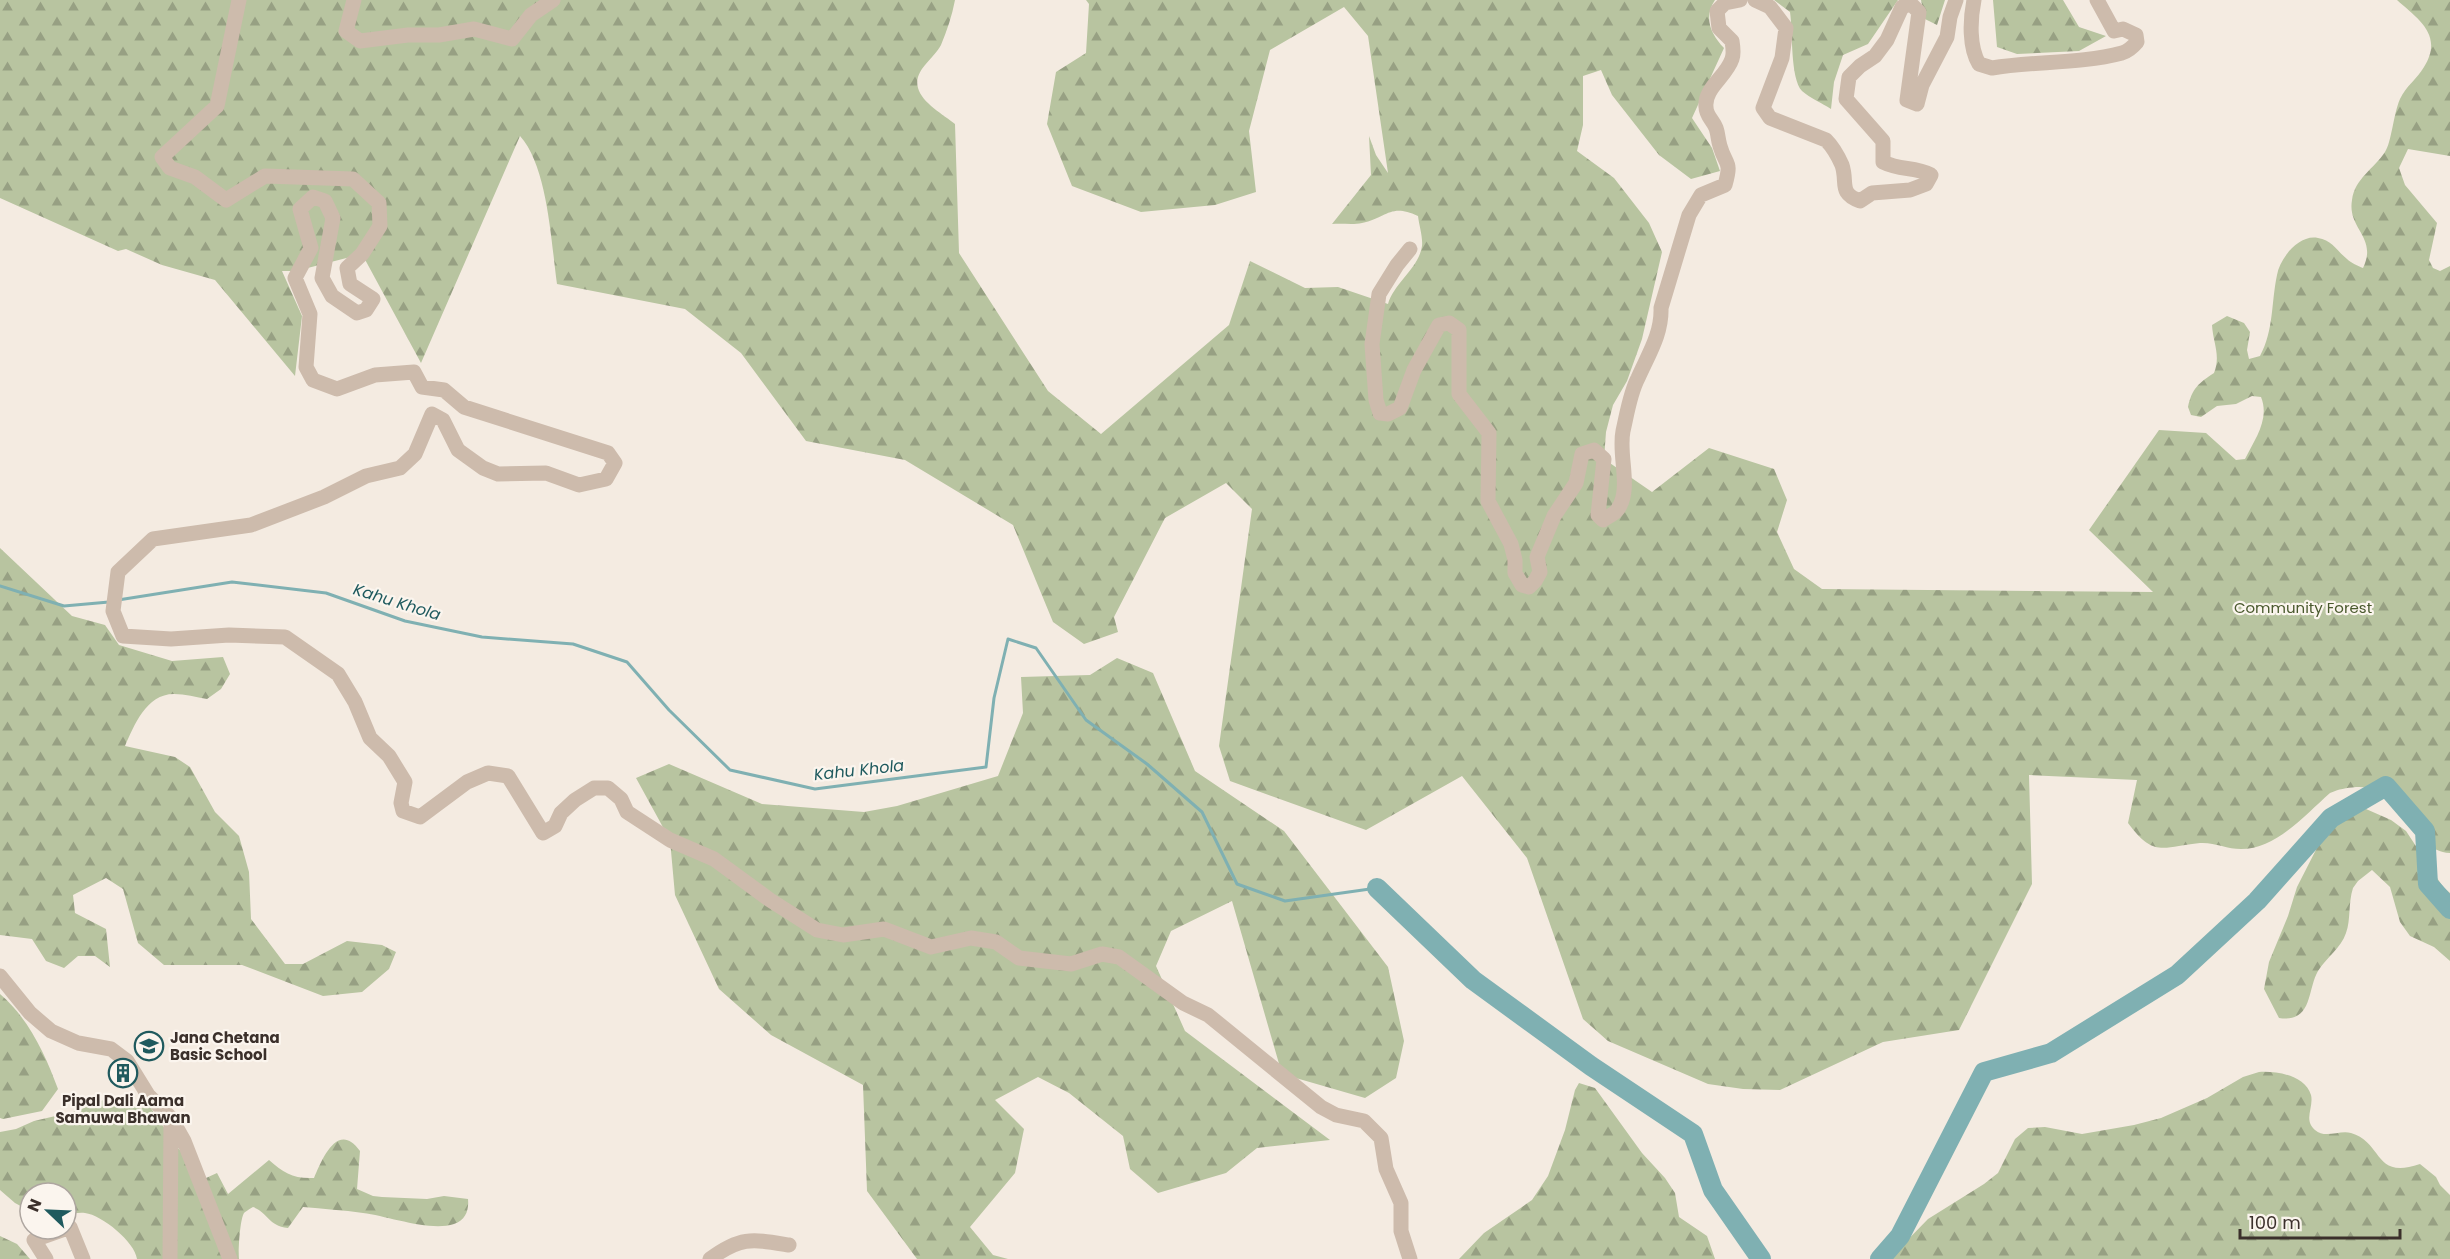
<svg xmlns="http://www.w3.org/2000/svg" width="2450" height="1259" viewBox="0 0 2450 1259" font-family="Poppins,sans-serif">
  <style>
    .forest { fill: url(#forest-firs) }
    .lines { fill: none; stroke-linecap: round; stroke-linejoin: round }
    .stream { stroke: #7fb0b2; stroke-width: 3 }
    .river { stroke: #7fb0b2; stroke-width: 20 }
    .minor { stroke: #cdbbac; stroke-width: 15 }
    .labels { text-anchor: middle; dominant-baseline: central; stroke-width: 4.5; stroke-linejoin: round; paint-order: stroke }
    .park-label { font-size: 15px; fill: #4a5a2e; stroke: #fbf5ee }
    .poi-label { font-size: 15px; font-weight: bold; fill: #3b302b; stroke: #fbf5ee; text-anchor: start }
    .water-label { font-size: 16px; font-style: italic; fill: #1f5a5e; stroke: #fbf5ee }
  </style>
  <defs>
    <pattern id="forest-firs" width="22" height="20" patternUnits="userSpaceOnUse" patternTransform="scale(1.5)"><rect width="22" height="20" fill="#b8c4a0"/><path d="M5 1l3.5 6h-7zM16 11l3.5 6h-7z" fill="#97a083"/></pattern>
  </defs>
  <rect width="100%" height="100%" fill="#f4ebe1"/>
  <!-- forest -->
  <path class="forest" d="M0,0H955C952,16 947,30 941,45C934,59 913,70 918,88C922,103 944,115 955,124L959,253L1048,391L1101,434L1229,325L1250,261L1305,288L1338,287L1388,304C1394,283 1419,268 1422,246C1423,237 1419,225 1418,216C1390,203 1387,218 1362,223C1353,225 1342,223 1332,224L1371,175L1369,136L1376,155L1388,173L1368,36L1344,7L1270,50L1249,131L1256,192L1215,205L1141,212L1072,186L1047,124L1056,72L1086,53L1089,4L1086,0H1715C1703,18 1711,34 1724,48L1692,118L1712,148L1720,171L1691,179L1659,155L1612,95L1601,70L1583,76V125L1577,151L1614,178L1649,223L1662,252L1642,339L1627,381L1613,405L1606,432L1604,459L1652,492L1709,448L1774,469L1787,500L1777,532L1794,569L1822,589L2153,592L2089,530L2159,430L2206,433L2236,460L2245,459C2255,439 2270,419 2261,397L2252,396L2236,404L2217,406L2201,417L2191,415L2188,407C2192,388 2199,383 2214,373C2221,355 2213,343 2212,325L2227,316L2244,323L2250,332L2247,350L2249,359L2260,356C2274,330 2271,303 2277,275C2280,258 2299,234 2318,238C2332,240 2337,251 2347,259C2351,263 2358,266 2363,268C2378,237 2347,229 2352,200C2355,178 2374,169 2385,152C2392,141 2393,115 2400,99C2406,86 2417,79 2424,67C2444,35 2418,19 2397,0H2450V156L2408,149L2399,168L2405,185L2437,223L2429,260L2433,268L2440,271L2450,266V853C2410,851 2403,784 2356,787C2346,788 2339,789 2330,793C2305,815 2276,849 2241,849C2227,849 2214,842 2200,843C2162,847 2154,858 2128,823L2137,780L2029,775L2032,884L1959,1030L1883,1042L1780,1090L1743,1089L1708,1084L1608,1041L1583,1019L1527,858L1462,776L1366,830L1230,781L1219,746L1252,509L1226,483L1165,518L1114,617L1118,632L1084,644L1053,622L1013,525L905,460L806,441L741,353L685,309L557,284C551,242 548,167 520,136L421,363L362,254L296,271H282L302,316L295,376L215,280L162,265L126,249L118,251L0,198Z
    M1774,0H1898L1868,44L1843,55L1834,82L1831,109C1822,103 1810,98 1802,91C1790,78 1793,32 1790,12Z
    M1921,0H1945L1937,25L1925,19Z
    M1993,0H2063L2079,27L2106,36L2079,51L2017,54L1997,47Z
    M0,548L72,616L105,625L119,645L172,661L223,657L230,674L221,689L207,699C196,697 185,694 174,694C146,694 134,726 125,746L175,757L190,767L215,812L239,836L249,872L251,919L285,964H303L347,941L382,945L396,952L389,969L362,992L323,996L242,965H164L138,943L123,889L106,878L73,895L75,913L106,929L110,967L95,956H78L64,968L46,961L32,939L0,935Z
    M1117,658L1153,673L1195,771L1284,831L1388,967L1404,1041L1396,1078L1365,1098L1282,1074L1232,901L1171,931L1156,966L1185,1031L1330,1140L1257,1148L1226,1173L1158,1193L1130,1169L1123,1136L1069,1093L1038,1077L995,1100L1024,1129L1015,1173L970,1227L993,1255L1008,1259H917L867,1191L863,1085L771,1035L719,989L675,895L670,840L636,778L669,764L762,804L864,812L897,806L998,776L1023,713L1021,677L1090,675Z
    M2366,809L2391,820L2406,831L2443,887L2450,893V961L2434,947L2410,936L2400,922L2390,887L2372,870L2358,881L2353,888C2348,903 2351,919 2346,933C2341,948 2326,958 2318,971C2307,990 2313,1023 2279,1018L2264,989L2269,962L2288,916L2297,887L2322,838L2335,824L2348,814Z
    M0,994C29,1019 45,1054 58,1089L42,1111L3,1119L0,1118Z
    M2259,1072C2277,1071 2305,1075 2311,1095C2314,1107 2303,1120 2315,1130C2325,1139 2339,1130 2351,1133C2384,1143 2373,1180 2420,1164L2436,1177L2440,1185L2450,1195V1259H1889L1928,1219L1984,1184L1998,1173L2015,1139L2028,1128L2045,1127L2082,1134L2134,1125L2161,1118L2207,1098L2243,1077Z
    M1579,1083L1595,1088L1642,1153L1665,1178L1675,1193L1679,1217L1707,1236L1715,1259H1459L1484,1233L1532,1200L1548,1176L1565,1130L1575,1090Z
    M117,1097L141,1109L148,1104L178,1148L206,1178L217,1173L228,1194L269,1160C284,1173 293,1179 314,1178C322,1159 338,1120 360,1151L357,1189L373,1196L382,1197L427,1199L444,1196L468,1199C469,1210 466,1220 454,1224C430,1232 388,1216 363,1213C343,1210 323,1209 303,1207L288,1228C267,1225 269,1213 253,1207C251,1208 245,1212 244,1213C240,1219 238,1251 239,1259H137C135,1242 102,1215 85,1213C79,1212 72,1214 66,1215V1193H30V1211L15,1203L0,1190V1132L16,1129L34,1121L77,1111L108,1098Z
    M0,1236L17,1244L30,1259H0Z"/>
  <g class="lines">
    <!-- stream -->
    <path class="stream" d="M0,586L64,606L109,602
      M118,600L232,582L326,593L405,621L482,637L573,644L627,662L669,710L730,770L815,789L986,767L994,698L1008,639L1036,648L1086,720L1147,764L1202,812L1237,884L1285,901L1377,888"/>
    <!-- river -->
    <path class="river" d="M1377,888L1473,980L1591,1066L1693,1134L1713,1190L1761,1259
      M1880,1259L1900,1236L1984,1072L2051,1053L2177,975L2257,901L2331,818L2386,786L2425,831L2428,884L2450,909"/>
    <!-- minor -->
    <path class="minor" d="M239,0L217,106L162,157L170,168L195,177L226,200L265,176L353,179L379,203L380,226L362,254L347,268L350,284L373,299L366,310L357,313L332,296L322,278L333,218L325,201L313,197L300,209L311,248L295,278L310,314L306,367L313,380L337,389L375,375L414,372L422,387L444,390L464,407L608,453L615,463L606,479L579,485L546,473L498,474L483,468L458,450L443,420L432,414L415,454L400,468L366,476L324,497L251,525L153,539L118,572L113,611L123,636L171,639L229,635L285,637L338,674L355,702L370,738L389,756L405,782L401,803L403,811L420,817L467,782L488,773L508,776L543,833L555,826L561,813L575,800L594,788H608L621,799L627,812L670,840L714,859L770,900L817,930L843,935L884,929L931,947L971,938L996,942L1019,958L1071,964L1102,954L1119,957L1183,1003L1208,1015L1321,1107L1336,1115L1364,1121L1381,1138L1386,1169L1401,1203V1231L1410,1259
      M354,0L346,31L360,41L408,35H439L474,29L512,39L531,15L553,0
      M1755,0L1770,7L1786,28L1782,58L1763,108L1770,118L1826,140C1833,147 1838,156 1842,165C1848,183 1838,193 1860,201L1872,193L1910,190L1926,184L1931,175C1914,166 1901,171 1883,162V141L1846,99L1849,77L1860,66L1875,56L1887,40L1902,7L1911,4L1919,12L1907,100L1917,104L1922,85L1947,37L1950,17L1956,0
      M1974,0C1970,20 1969,47 1979,64L1992,68C2035,61 2080,64 2122,53C2128,51 2132,48 2137,42L2136,35L2123,29L2114,31L2097,0
      M1410,249L1397,265L1379,294L1372,344L1376,400L1380,413L1388,414L1400,408L1414,370L1439,325L1449,323L1459,330V394L1489,433L1488,501L1511,544L1515,560V573L1522,585L1529,587L1535,581L1540,572L1537,557L1554,516L1576,483L1582,454L1594,450L1604,459L1598,515L1603,520C1607,517 1615,514 1618,509C1632,488 1618,455 1623,431C1627,414 1630,393 1638,378C1648,355 1662,334 1661,308L1689,215L1701,195L1725,185C1732,160 1726,167 1720,146C1718,140 1718,133 1716,128C1713,120 1706,116 1706,107C1704,88 1726,77 1732,59C1734,54 1733,47 1732,41L1719,28L1717,11L1725,3L1740,0
      M0,976L30,1013L51,1031L78,1043L111,1049L127,1061L148,1095L171,1118L170,1259
      M171,1118L184,1141L230,1259
      M66,1229L70,1227L83,1259
      M46,1259L34,1240L65,1229
      M710,1259C741,1236 752,1239 789,1245"/>
  </g>
  <!-- icons -->
  <defs>
    <g id="school-ring" transform="scale(1.5)"><circle r="9.5" fill="#fbf5ee" stroke="#1f5a5e" stroke-width="1.5"/><path d="M0-5L7-2L0 1L-7-2ZM-4 1L0 2.5L4 1V4Q0 6-4 4Z" fill="#1f5a5e"/></g>
    <g id="building-ring" transform="scale(1.5)"><circle r="9.5" fill="#fbf5ee" stroke="#1f5a5e" stroke-width="1.5"/><path d="M-4-6H4V6H1V3H-1V6H-4ZM-2.5-4.3h1.7v1.8h-1.7ZM.8-4.3h1.7v1.8H.8ZM-2.5-1h1.7V.8h-1.7ZM.8-1h1.7V.8H.8Z" fill="#1f5a5e"/></g>
  </defs>
  <g fill-rule="evenodd">
    <use href="#school-ring" x="149" y="1046"/>
    <use href="#building-ring" x="123" y="1073"/>
  </g>
  <g class="labels">
    <!-- park labels -->
    <g class="park-label">
      <text x="2303" y="607">Community Forest</text>
    </g>
    <!-- poi labels -->
    <g class="poi-label">
      <text x="170" y="1037">Jana Chetana<tspan x="170" dy="17">Basic School</tspan></text>
      <text x="123" y="1100" text-anchor="middle">Pipal Dali Aama<tspan x="123" dy="17">Samuwa Bhawan</tspan></text>
    </g>
    <!-- water labels -->
    <g class="water-label">
      <text transform="translate(397 602) rotate(17)">Kahu Khola</text>
      <text transform="translate(859 770) rotate(-6)">Kahu Khola</text>
    </g>
  </g>
  <!-- north arrow -->
  <g transform="translate(48 1211) rotate(293)"><circle r="28" fill="#fbf5ee" stroke="#aea6a0" stroke-width="1.5"/>
  <path d="M0-4.5L10 22L0 15L-10 22Z" fill="#1f5a5e"/>
  <text y="-9" font-size="16" font-weight="bold" text-anchor="middle" fill="#3b302b">N</text>
  </g>
  <!-- scale -->
  <path d="M2240 1229v9h160v-9" fill="none" stroke="#3b302b" stroke-width="3"/>
  <text x="2249" y="1229" font-size="18" fill="#3b302b" stroke="#fbf5ee" stroke-width="4.5" paint-order="stroke">100 m</text>
</svg>
